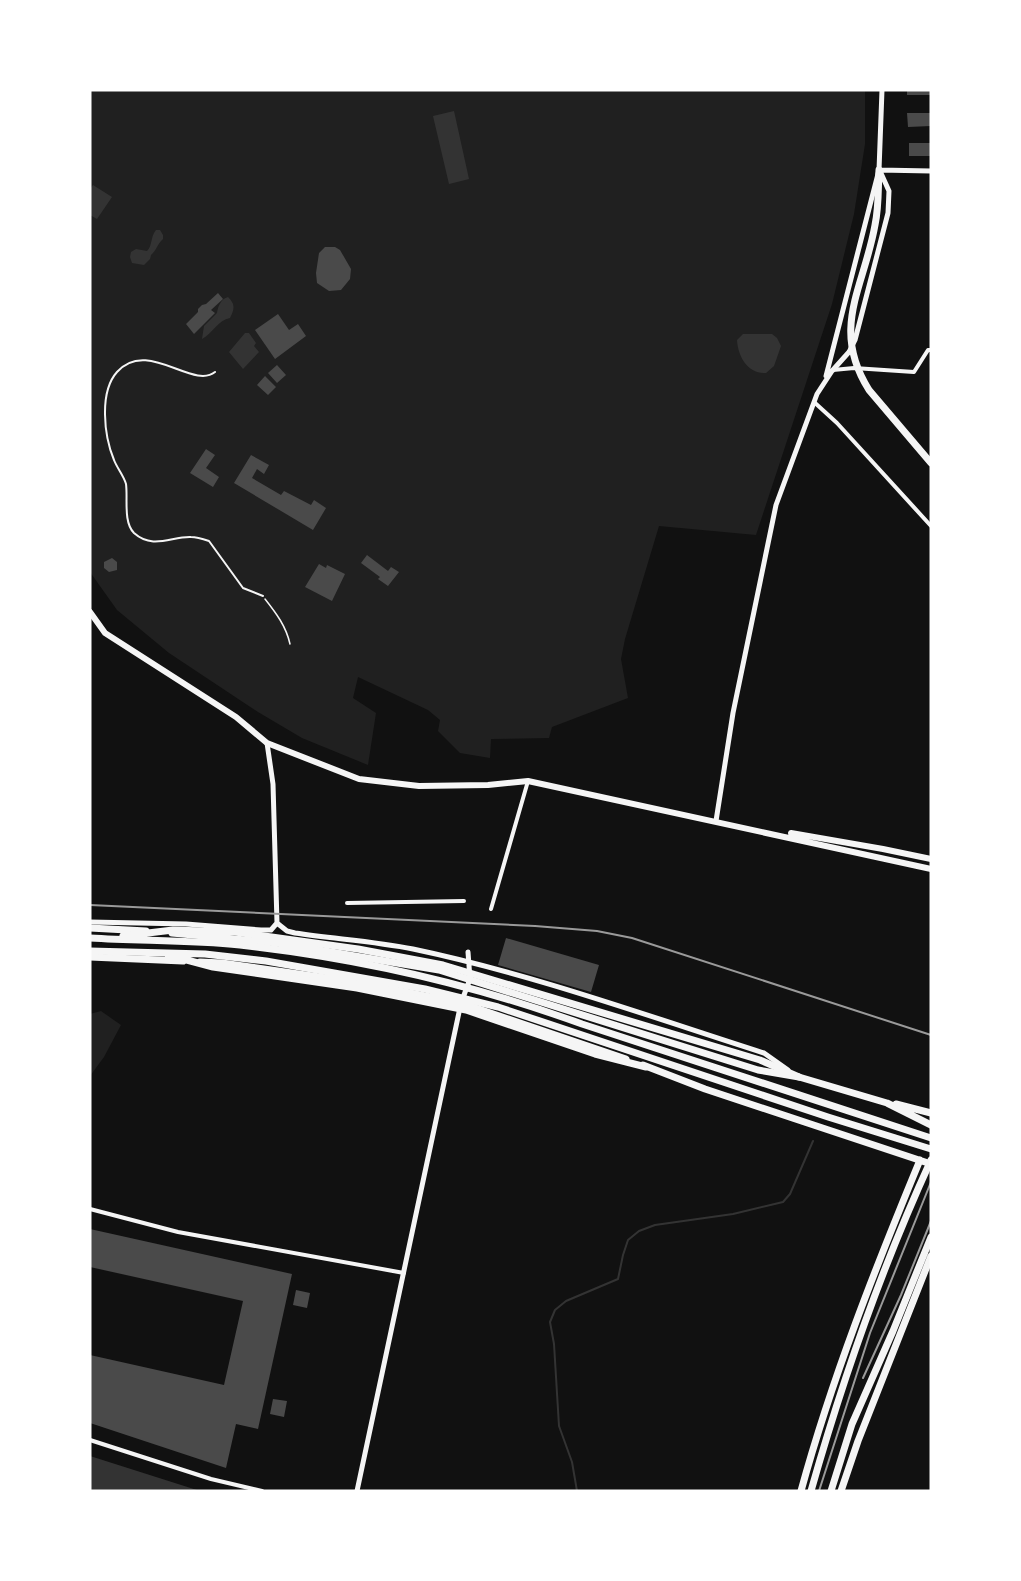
<svg xmlns="http://www.w3.org/2000/svg" width="1021" height="1581" viewBox="0 0 1021 1581" font-family="Mulish,sans-serif">
  <style>
    .green { fill: #202020 }
    .water { fill: #333 }
    .lines { fill: none; stroke-linecap: round; stroke-linejoin: round }
    .stream { stroke: #333; stroke-width: 2 }
    .building { fill: #4a4a4a }
    .path { stroke: #f5f5f5; stroke-width: 1.5 }
    .service { stroke: #f5f5f5; stroke-width: 2 }
    .minor { stroke: #f5f5f5; stroke-width: 4 }
    .tertiary { stroke: #f5f5f5; stroke-width: 5 }
    .secondary { stroke: #f5f5f5; stroke-width: 6 }
    .primary { stroke: #f5f5f5; stroke-width: 7 }
    .trunk { stroke: #f5f5f5; stroke-width: 7 }
    .rail { stroke: #9a9a9a; stroke-width: 2 }
  </style>
  <rect width="100%" height="100%" fill="#111"/>
  <!-- green -->
  <path class="green" d="M90,90H865V144L854,214L832,304L756,535L659,526L625,639L621,659L628,698L552,727L549,738L491,739L490,758L460,753L438,731L440,720L428,710L358,677L353,698L376,713L368,765L302,738L258,712L169,653L117,610L90,572Z
    M101,1011L121,1025L104,1057L90,1076V1014Z"/>
  <!-- water -->
  <path class="water" d="M454,111L469,179L449,184L433,116Z
    M93,185L112,197L97,219L90,215V189Z
    M156,230H160L163,235V239C157,244 157,250 151,255L150,259L144,265L132,263L130,257L131,252L136,249L147,251C153,245 150,237 156,230Z
    M228,297C236,305 234,309 230,318C218,320 213,333 202,339L204,326L217,313C218,306 221,299 228,297Z
    M245,333H249L256,343L254,346L259,352L243,369L229,352Z
    M743,334H772L777,338L781,346L774,366L766,373C748,374 738,357 737,340Z
    M90,1456L200,1491H90Z"/>
  <g class="lines">
    <!-- stream -->
    <path class="stream" d="M577,1491L572,1462L559,1426L554,1344L550,1322L555,1310L566,1301L618,1279L623,1255L628,1240L639,1231L655,1225L733,1214L783,1202L790,1194L813,1141"/>
  </g>
  <!-- building -->
  <path class="building" d="M907,90H931V95H907Z
    M907,113H931V126L908,127Z
    M909,143H931V156H909Z
    M325,247H335L340,250L351,269L350,279L341,290L329,291L317,283L316,273L319,253Z
    M218,293L223,299L211,310L215,313L194,334L186,324L198,312V309L202,305L206,304Z
    M278,314L289,330L298,324L306,336L275,359L255,330Z
    M277,365L286,375L277,383L268,373Z
    M265,376L276,387L268,395L257,385Z
    M206,449L215,455L206,468L219,477L213,487L190,473Z
    M251,455L269,465L264,474L257,469L252,478L281,495L284,491L311,505L314,500L326,508L313,530L234,483Z
    M367,555L388,571L391,567L399,572L388,586L378,579L380,577L361,563Z
    M112,558L117,562V570L109,572L104,568V562Z
    M319,564L326,568L327,565L345,574L332,601L305,587Z
    M506,938L599,965L591,992L498,965Z
    M90,1229L292,1274L258,1429L236,1424L226,1468L90,1423V1355L224,1385L243,1301L90,1267Z
    M296,1290L310,1293L307,1308L293,1305Z
    M273,1399L287,1401L284,1417L270,1414Z"/>
  <g class="lines">
    <!-- path -->
    <path class="path" d="M265,599C276,613 286,626 290,644"/>
    <!-- service -->
    <path class="service" d="M215,372C193,390 147,338 117,372C99,392 104,436 114,460C117,468 124,476 126,484C128,498 123,522 134,533C153,550 172,536 191,537C197,537 203,539 209,541L243,588L263,596"/>
    <!-- minor -->
    <path class="minor" d="M833,370L854,368L914,372L928,350H931
      M814,402L837,423L931,526
      M347,903L464,901
      M491,909L528,781
      M90,1209L178,1232L404,1273
      M90,1440L211,1479L262,1491"/>
    <!-- tertiary -->
    <path class="tertiary" d="M879,170L931,171
      M826,376L879,170L882,90
      M267,743L273,784L277,923
      M716,821L733,713L776,505L817,394L832,371L849,352L855,340L888,213L889,191L880,171
      M90,922L186,924L261,930H271L277,923
      M277,923L287,931L295,933C334,939 374,941 413,949C532,974 648,1016 764,1053L788,1070
      M357,1491L461,1003L470,979L468,952"/>
    <!-- secondary -->
    <path class="secondary" d="M90,612L105,633L236,717L267,743L359,779L419,786L488,785L528,781L931,869
      M791,833L883,849L931,859"/>
    <!-- primary -->
    <path class="primary" d="M879,170C878,188 879,207 875,225C864,288 830,328 869,390L931,463
      M90,928L146,931
      M172,933L277,943L439,970L758,1070L799,1077L887,1103L931,1125
      M90,957L183,961
      M200,962L222,963L354,982L461,1003L626,1059
      M643,1065L705,1089L931,1164
      M896,1104L931,1113
      M801,1491C832,1378 875,1269 920,1160
      M811,1491C843,1378 882,1267 931,1160
      M831,1491L852,1424L893,1331L931,1237
      M841,1491L858,1441L931,1256"/>
    <!-- trunk -->
    <path class="trunk" d="M123,936L173,930L235,932L358,949L443,965L760,1060L799,1077
      M90,938C140,941 190,940 240,945C357,958 472,984 582,1024L931,1138
      M90,951L205,954L266,961L425,989L498,1007L828,1117L931,1149
      M168,955L213,967L357,988L466,1010L595,1054L646,1067"/>
    <!-- rail -->
    <path class="rail" d="M90,905L535,926L597,931L632,938L931,1035
      M863,1378L901,1295L931,1221
      M819,1491L870,1333L931,1182"/>
  </g>
  <!-- border -->
  <rect width="1021" height="1581" fill="none" stroke="#ffffff" stroke-width="183"/>
</svg>
